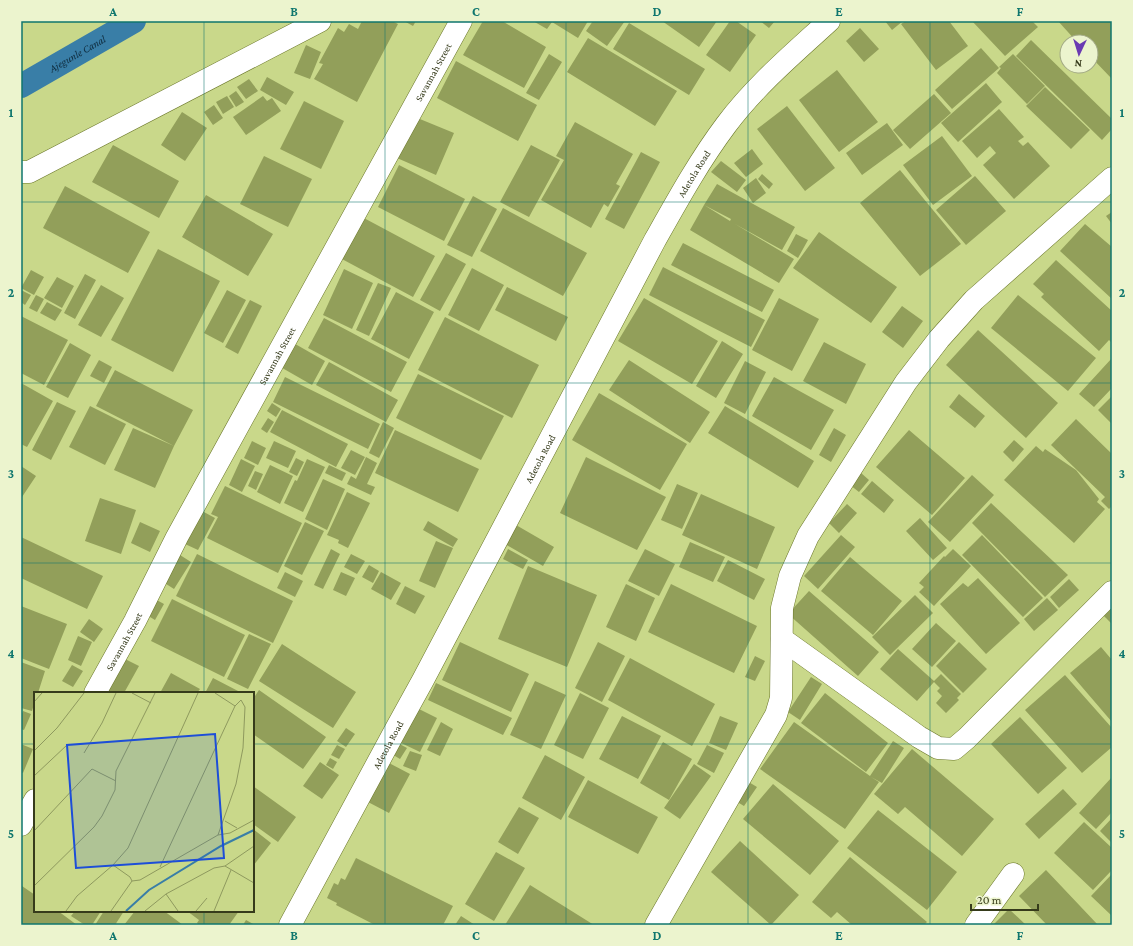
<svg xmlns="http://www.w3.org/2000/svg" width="1133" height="946" viewBox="0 0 1133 946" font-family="'Crimson Pro',serif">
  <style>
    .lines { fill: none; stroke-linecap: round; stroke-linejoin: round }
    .canal { stroke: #397ea7; stroke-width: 24 }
    .building { fill: #929f5a }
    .street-casing { stroke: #6a7629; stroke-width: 23 }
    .street { stroke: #fff; stroke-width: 22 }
    .grid { fill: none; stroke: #0f766e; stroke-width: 1; stroke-opacity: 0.55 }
    .labels { text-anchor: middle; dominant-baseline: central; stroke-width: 4; stroke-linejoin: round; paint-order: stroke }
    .street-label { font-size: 10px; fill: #363b1b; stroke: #ecf4ce }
    .water-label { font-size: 11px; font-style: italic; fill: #102f42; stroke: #ecf4ce }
    .inset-river { fill: none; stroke: #397ea7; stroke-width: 2 }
    .inset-road { fill: none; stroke: #8e995e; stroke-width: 1 }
    .view { fill: #1d4ed8; fill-opacity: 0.15; stroke: #1d4ed8; stroke-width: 2 }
    .inset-edge { fill: none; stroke: #363b1b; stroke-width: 2 }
    .neatline { fill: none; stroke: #0f766e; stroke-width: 1.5 }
    .grid-label { font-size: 13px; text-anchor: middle; font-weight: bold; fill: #0f766e }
  </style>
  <rect width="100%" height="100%" fill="#c9d88a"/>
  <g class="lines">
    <!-- canal -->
    <path class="canal" id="s1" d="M21,86L134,21"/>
  </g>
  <!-- building -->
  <path class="building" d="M362,21H392L398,24L357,102L314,79L323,64L319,63L338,28L344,32L349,24L358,29Z
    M404,21H416L413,26Z
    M483,21H502L546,47L524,88L463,55Z
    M533,21H588L578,38L552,22L547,29Z
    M593,21H625L607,46L586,31Z
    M662,21H717L699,47Z
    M730,21H736L756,35L730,72L706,55Z
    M760,21H775L769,28Z
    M885,21H903L892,30Z
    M906,21H949L968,46L936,70L901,24Z
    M972,21H1032L1038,27L1005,56Z
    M1058,21H1112V79L1091,57V42H1077Z
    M629,23L705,69L689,95L613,49Z
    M860,28L879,49L864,62L846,41Z
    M588,38L677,91L655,126L567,72Z
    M1031,40L1112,119V129L1102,140L1016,56Z
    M306,45L321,52L310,79L294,73Z
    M981,48L999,68L952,109L935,90Z
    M549,54L562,62L539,100L526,93Z
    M1013,54L1045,86L1027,104L997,73L1001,68L999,67Z
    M456,61L537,105L518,141L437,98Z
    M837,70L878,122L839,152L799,100Z
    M267,77L294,92L286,105L260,90Z
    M249,79L258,91L246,99L237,87Z
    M986,83L1002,102L958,142L941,123Z
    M1045,87L1090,130L1071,149L1026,106Z
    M236,91L244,102L236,107L229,96Z
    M934,94L951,113L910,149L893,130Z
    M227,96L234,107L223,114L216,102Z
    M263,96L267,101L272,98L281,111L246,135L233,117Z
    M304,101L344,121L321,169L280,149Z
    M214,105L223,118L213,125L204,112Z
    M787,106L835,168L805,191L757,129Z
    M999,109L1024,137L1018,141L1023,146L1028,142L1050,166L1014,199L983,165L996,153L990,146L977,158L962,141Z
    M182,112L207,128L185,161L161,145Z
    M415,117L454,133L436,175L397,158Z
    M575,122L633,154L616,184L620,186L608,207L604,204L591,228L541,200L564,160L556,156Z
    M887,123L903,145L862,175L846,153Z
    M942,136L972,176L933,205L903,165Z
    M113,145L179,181L159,218L92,182Z
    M531,145L560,160L529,217L500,202Z
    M752,149L763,164L746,177L734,163Z
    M641,152L660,162L624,229L605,219Z
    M264,156L312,179L288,227L240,204Z
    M721,161L746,180L737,192L711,172Z
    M399,165L465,199L444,241L378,207Z
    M900,170L961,244L920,276L860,203Z
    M762,174L773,184L769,189L758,179Z
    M975,176L1006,211L966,245L936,210Z
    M756,178L766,193L753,203L743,188Z
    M717,184L795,227L782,250L735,224L794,259L779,283L690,230L704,205L730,221L731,219L704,205Z
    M65,186L150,232L128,273L43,228Z
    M206,195L273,234L248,276L182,237Z
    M473,196L497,209L472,257L447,245Z
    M503,208L587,253L563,296L480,251Z
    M1112,212V224L1106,216Z
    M362,217L435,256L413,297L340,258Z
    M1085,224L1112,247V299L1060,251Z
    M819,232L897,287L871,323L793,268Z
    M796,234L808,240L798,258L787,251Z
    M683,243L774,290L762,312L671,265Z
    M158,249L220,281L173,372L111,340Z
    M446,253L466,264L440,311L420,300Z
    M1056,260L1112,311V343L1109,340L1099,351L1041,297L1044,294L1033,284Z
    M663,267L765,320L751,347L649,295Z
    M472,268L504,285L479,331L448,315Z
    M344,269L373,283L352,329L323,315Z
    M31,270L44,277L34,295L21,288Z
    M85,274L96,280L75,319L64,313Z
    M57,277L74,286L62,308L44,298Z
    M378,283L391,288L369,336L356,330Z
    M101,285L124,298L101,337L78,325Z
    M507,287L568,317L556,341L495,310Z
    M21,290L31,295L25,305L21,302Z
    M227,290L246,300L223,343L204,333Z
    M396,292L434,312L409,359L371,339Z
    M36,295L44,299L37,312L29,308Z
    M1018,295L1096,358L1068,391L991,328Z
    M644,298L718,341L692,384L618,341Z
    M779,298L819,319L792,371L752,350Z
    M250,300L262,306L238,354L225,347Z
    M47,302L62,310L55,321L40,313Z
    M902,306L923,321L903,348L882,332Z
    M21,316L68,340L44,385L21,373Z
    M445,317L539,365L512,418L418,370Z
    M324,318L407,362L391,392L308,348Z
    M978,330L1058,403L1026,438L946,365Z
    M290,341L325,361L312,385L277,365Z
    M722,341L743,354L716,398L696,386Z
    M824,342L866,364L846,404L803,381Z
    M70,343L91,355L68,398L46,387Z
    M1112,358V388L1094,407L1079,394Z
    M99,360L112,367L104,383L90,376Z
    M629,360L710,412L690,443L609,390Z
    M745,361L766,372L745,414L724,403Z
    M329,362L398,400L386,422L316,385Z
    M115,370L193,410L174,446L96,406Z
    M418,374L504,416L481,460L396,418Z
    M285,377L380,424L368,449L273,402Z
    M774,377L834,410L811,450L752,416Z
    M21,383L53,401L27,447L21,444Z
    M599,393L687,444L660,490L572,440Z
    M959,394L985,416L975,428L949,407Z
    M1112,396V424L1098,410Z
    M57,402L76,411L51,460L32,450Z
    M272,403L281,409L276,417L267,411Z
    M90,406L126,424L105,465L69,447Z
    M725,406L814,461L798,488L708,433Z
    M282,410L348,444L336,467L270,432Z
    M268,418L274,422L267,433L261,429Z
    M1076,419L1112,454V506L1109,509L1101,501L1105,497L1051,445Z
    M383,422L394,428L379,458L369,453Z
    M133,428L174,446L155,488L114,470Z
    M834,428L846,435L831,462L819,455Z
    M395,430L479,469L458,512L375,473Z
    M909,430L965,478L932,515L876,467Z
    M1014,440L1024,449L1013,462L1003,452Z
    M252,441L266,448L258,465L244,458Z
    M274,441L296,451L288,468L266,458Z
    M1036,446L1043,452L1045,449L1076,470L1099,499L1097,502L1105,509L1074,543L1004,480Z
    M351,450L365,457L355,475L341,468Z
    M366,457L377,463L367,484L375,487L371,495L347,484L351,476L356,479Z
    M586,457L666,497L637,550L560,513Z
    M296,458L304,462L297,476L289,472Z
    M241,459L255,466L242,492L229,485Z
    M307,459L325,467L303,512L284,503L295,480L297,481Z
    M270,465L293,476L280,504L257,492Z
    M329,465L346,473L342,481L325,473Z
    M21,466L36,476L22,497H21Z
    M255,471L263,474L256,490L248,486Z
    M861,473L869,480L859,492L850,485Z
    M972,475L994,495L950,542L928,522Z
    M323,479L345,489L327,530L305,519Z
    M872,481L894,500L884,513L861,494Z
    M677,484L698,493L682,529L661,520Z
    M225,486L302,523L278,573L207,538L218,517L211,514Z
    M347,492L370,503L348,548L338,543L339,540L327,535Z
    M701,494L775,527L757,569L682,535Z
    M100,498L136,510L121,554L85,541Z
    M991,503L1068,575L1045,597L972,523Z
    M847,504L857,513L839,533L829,523Z
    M202,511L215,518L198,550L185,544Z
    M920,518L947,548L933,560L906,531Z
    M428,521L458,539L453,547L423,530Z
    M140,522L160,531L150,552L131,543Z
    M305,522L324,531L302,575L284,566Z
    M516,525L554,547L543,566L505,544Z
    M841,535L855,547L818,589L804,576Z
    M982,535L1043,598L1023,617L962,555Z
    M21,537L103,576L87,609L21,578Z
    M436,541L453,548L435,588L419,581Z
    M690,542L725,557L713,582L679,567Z
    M331,549L340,554L323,589L314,585Z
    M508,549L528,560L523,569L503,559Z
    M645,549L675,564L659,596L628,581Z
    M953,549L971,566L934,606L919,592L924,587L919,583L944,556L945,557Z
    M197,554L293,601L273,643L176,596Z
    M351,554L365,561L357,574L344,567Z
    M180,555L191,562L174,589L163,582Z
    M850,557L902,601L873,635L821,591Z
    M728,560L765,579L754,600L717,581Z
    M369,565L379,571L373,583L362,577Z
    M528,566L597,595L567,667L498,639Z
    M285,572L303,581L295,597L277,588Z
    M341,572L355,578L346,596L333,590Z
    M381,572L401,583L391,600L371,589Z
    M978,578L1020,623L986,654L940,604L963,583L968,587Z
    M1069,579L1079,590L1059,608L1050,597Z
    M626,584L655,598L636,641L606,627Z
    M671,584L757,626L734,673L648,632Z
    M405,586L425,596L415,614L396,604Z
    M809,591L879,652L858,676L788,614Z
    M915,595L933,613L890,655L872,637Z
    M153,598L164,604L155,620L145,614Z
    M1047,598L1058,610L1034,631L1024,619Z
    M172,599L245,635L224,677L151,641Z
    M1112,605V624L1102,614Z
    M21,606L67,624L49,669L21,658Z
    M89,619L103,629L94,642L80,632Z
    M936,623L956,641L932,667L912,649Z
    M249,634L271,644L248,689L227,679Z
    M78,636L92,642L81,666L68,660Z
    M460,642L529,674L511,712L442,680Z
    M598,642L625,656L602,702L575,688Z
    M959,642L987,669L963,693L936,666Z
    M282,644L356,692L333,728L259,681Z
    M1101,647L1112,660V722L1070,673Z
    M898,649L934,681L941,674L961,694L957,698L959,700L946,713L936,703L942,696L937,691L940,688L934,682L917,701L880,669Z
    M755,656L765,661L755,681L745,677Z
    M123,658L139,666L124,693H109L105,691Z
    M630,658L715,704L692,746L608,700Z
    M21,662L45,671L38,693H35V701L32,711L21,708Z
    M72,665L83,671L73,687L62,681Z
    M171,673L200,689L197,693H160Z
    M1065,675L1112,728V747L1082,773L1025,710Z
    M811,677L822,684L800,720L788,712Z
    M213,678L240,692L239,693H205Z
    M535,681L566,695L541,749L510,735Z
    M436,683L512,718L503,735L428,700Z
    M259,690L326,737L303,769L253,734V699Z
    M580,693L609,708L583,759L554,745Z
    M825,693L888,743L866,772L801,723Z
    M413,706L437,718L420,752L397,741Z
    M23,711L31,714L24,730L21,729V716Z
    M622,716L661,736L638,779L599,759Z
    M720,716L738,723L726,750L709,743Z
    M1020,717L1067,768L1038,794L991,744Z
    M441,722L453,729L440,756L427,750Z
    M794,722L870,776L893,741L904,748L882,783L871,777L879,782L845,829L760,769Z
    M346,728L355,734L346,747L337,741Z
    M396,742L407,748L400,759L390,753Z
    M663,742L692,759L669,800L640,783Z
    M21,744L33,749L23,773L21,772Z
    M337,745L345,749L339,759L331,755Z
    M707,745L724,753L714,773L697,764Z
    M912,749L994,819L962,856L905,807L898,814L874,794Z
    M410,751L422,755L416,771L403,766Z
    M545,755L585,777L561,820L522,798Z
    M330,758L337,762L333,769L326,765Z
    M320,762L339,775L322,799L303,786Z
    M389,763L410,774L389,813L368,802Z
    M694,764L711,776L680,819L664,808Z
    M1112,777V812L1096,829L1079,813Z
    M588,780L658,817L638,854L568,817Z
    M747,781L757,787L744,806L734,800Z
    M773,784L839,841L810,875L743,819Z
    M253,786L296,817L278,842L253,824Z
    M1063,789L1077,804L1039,839L1025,824Z
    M519,807L539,818L518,854L498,842Z
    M878,810L957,872L927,910L847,848Z
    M1112,818V843L1100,831Z
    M1084,822L1112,848V870L1093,890L1054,853Z
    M253,829L271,843L253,866Z
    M740,841L799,895L771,925L711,872Z
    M496,852L525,868L494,921L465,904Z
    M850,857L927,922L924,925H852L837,912L831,918L812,902Z
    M356,858L453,906L443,925H375L336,905L337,903L327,898L334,883L338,885L341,878L345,880Z
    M1046,870L1098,925H1047L1019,896Z
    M1112,874V916L1091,896Z
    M530,885L594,925H505Z
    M22,886L35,895V911H58L77,925H21V888Z
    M1009,909L1026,925H993Z
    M75,911H101L92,925H85L71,916Z
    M104,911H124L115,925H95Z
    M135,911H164L183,925H124Z
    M187,911H239L229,925H199L197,923L199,920Z
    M461,916L475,925H455Z
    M246,920L255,925H243Z"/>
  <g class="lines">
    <!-- street casing -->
    <g class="street-casing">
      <g id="street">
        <path d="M21,172H29L320,21"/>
        <path d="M782,639L919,737L938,748L954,749L967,738L1112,592"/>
        <path id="s2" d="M95,693L135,621L177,537L461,21"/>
        <path d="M21,825L35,800"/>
        <path id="s3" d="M290,925L396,729L423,680L655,240C677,201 699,161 726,125C755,86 793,54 829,21"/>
        <path d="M656,925L776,715L781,698L782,608L790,576L808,536L906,382L939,339L974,300L1112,178"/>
        <path d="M976,925L1013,874"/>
      </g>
    </g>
    <!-- street -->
    <use href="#street" class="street"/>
  </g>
  <!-- grid -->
  <path class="grid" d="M204,21V693M385,21V925M566,21V925M748,21V925M930,21V925M21,202H1112M21,383H1112M21,563H1112M21,744H35M253,744H1112M204,911V925"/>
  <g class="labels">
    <!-- street labels -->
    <g class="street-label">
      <text stroke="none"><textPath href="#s2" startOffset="707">Savannah Street</textPath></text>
      <text stroke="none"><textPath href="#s3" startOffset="853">Adetola Road</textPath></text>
      <text stroke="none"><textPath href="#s2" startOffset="383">Savannah Street</textPath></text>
      <text stroke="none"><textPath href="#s3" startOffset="529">Adetola Road</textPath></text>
      <text stroke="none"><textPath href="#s2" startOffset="59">Savannah Street</textPath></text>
      <text stroke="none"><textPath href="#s3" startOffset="205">Adetola Road</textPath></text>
    </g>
    <!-- water labels -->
    <g class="water-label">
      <text stroke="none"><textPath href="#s1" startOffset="65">Ajegunle Canal</textPath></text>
    </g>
  </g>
  <!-- overview -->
  <g transform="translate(34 692)">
    <rect width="220" height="220" fill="#c9d88a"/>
    <path class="inset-river" d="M92,219L115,198L187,154L220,138"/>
    <path class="inset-road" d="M98,1L117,11M181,1L201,14M0,10L8,1M0,59L23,36L50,1M50,61L68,31L82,1M0,84L33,53M191,129L203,136M0,139L58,77L82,89M184,143L202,92L209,56L211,15L207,8M79,173L96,185L98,189M191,174L220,154M126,175L201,14L207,8M0,194L60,135L68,124L81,98L82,79L121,1M132,202L144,219M32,219L43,204L79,173L94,156L164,1M77,219L98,189L106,188L184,143L196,141L220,128M111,219L132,202L180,176L191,174L220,191M162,219L173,206M180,219L197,178"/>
    <path class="view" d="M181,42L190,166L42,176L33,53Z"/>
    <rect width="220" height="220" class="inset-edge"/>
  </g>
  <!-- border -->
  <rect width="1133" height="946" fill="none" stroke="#ecf4ce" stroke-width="44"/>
  <!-- north arrow -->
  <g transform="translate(1079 54) rotate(184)"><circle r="19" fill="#ecf4ce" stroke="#a3aa86"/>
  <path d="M0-3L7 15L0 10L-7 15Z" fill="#6a3ab2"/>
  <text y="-6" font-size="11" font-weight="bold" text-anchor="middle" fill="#363b1b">N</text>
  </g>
  <!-- scale -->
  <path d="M971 904v6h67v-6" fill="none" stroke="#363b1b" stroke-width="2"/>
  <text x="977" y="904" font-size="12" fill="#363b1b" stroke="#ecf4ce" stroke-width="3" paint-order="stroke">20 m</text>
  <rect x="22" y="22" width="1089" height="902" class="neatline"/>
  <g class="grid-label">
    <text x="113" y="16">A</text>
    <text x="294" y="16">B</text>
    <text x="476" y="16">C</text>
    <text x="657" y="16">D</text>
    <text x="839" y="16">E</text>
    <text x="1020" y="16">F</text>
    <text x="11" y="117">1</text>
    <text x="1122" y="117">1</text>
    <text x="11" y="297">2</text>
    <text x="1122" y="297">2</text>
    <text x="11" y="478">3</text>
    <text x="1122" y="478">3</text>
    <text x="11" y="658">4</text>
    <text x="1122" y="658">4</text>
    <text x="11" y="838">5</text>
    <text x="1122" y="838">5</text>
    <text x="113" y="940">A</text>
    <text x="294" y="940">B</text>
    <text x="476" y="940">C</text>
    <text x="657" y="940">D</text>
    <text x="839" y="940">E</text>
    <text x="1020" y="940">F</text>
  </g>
</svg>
